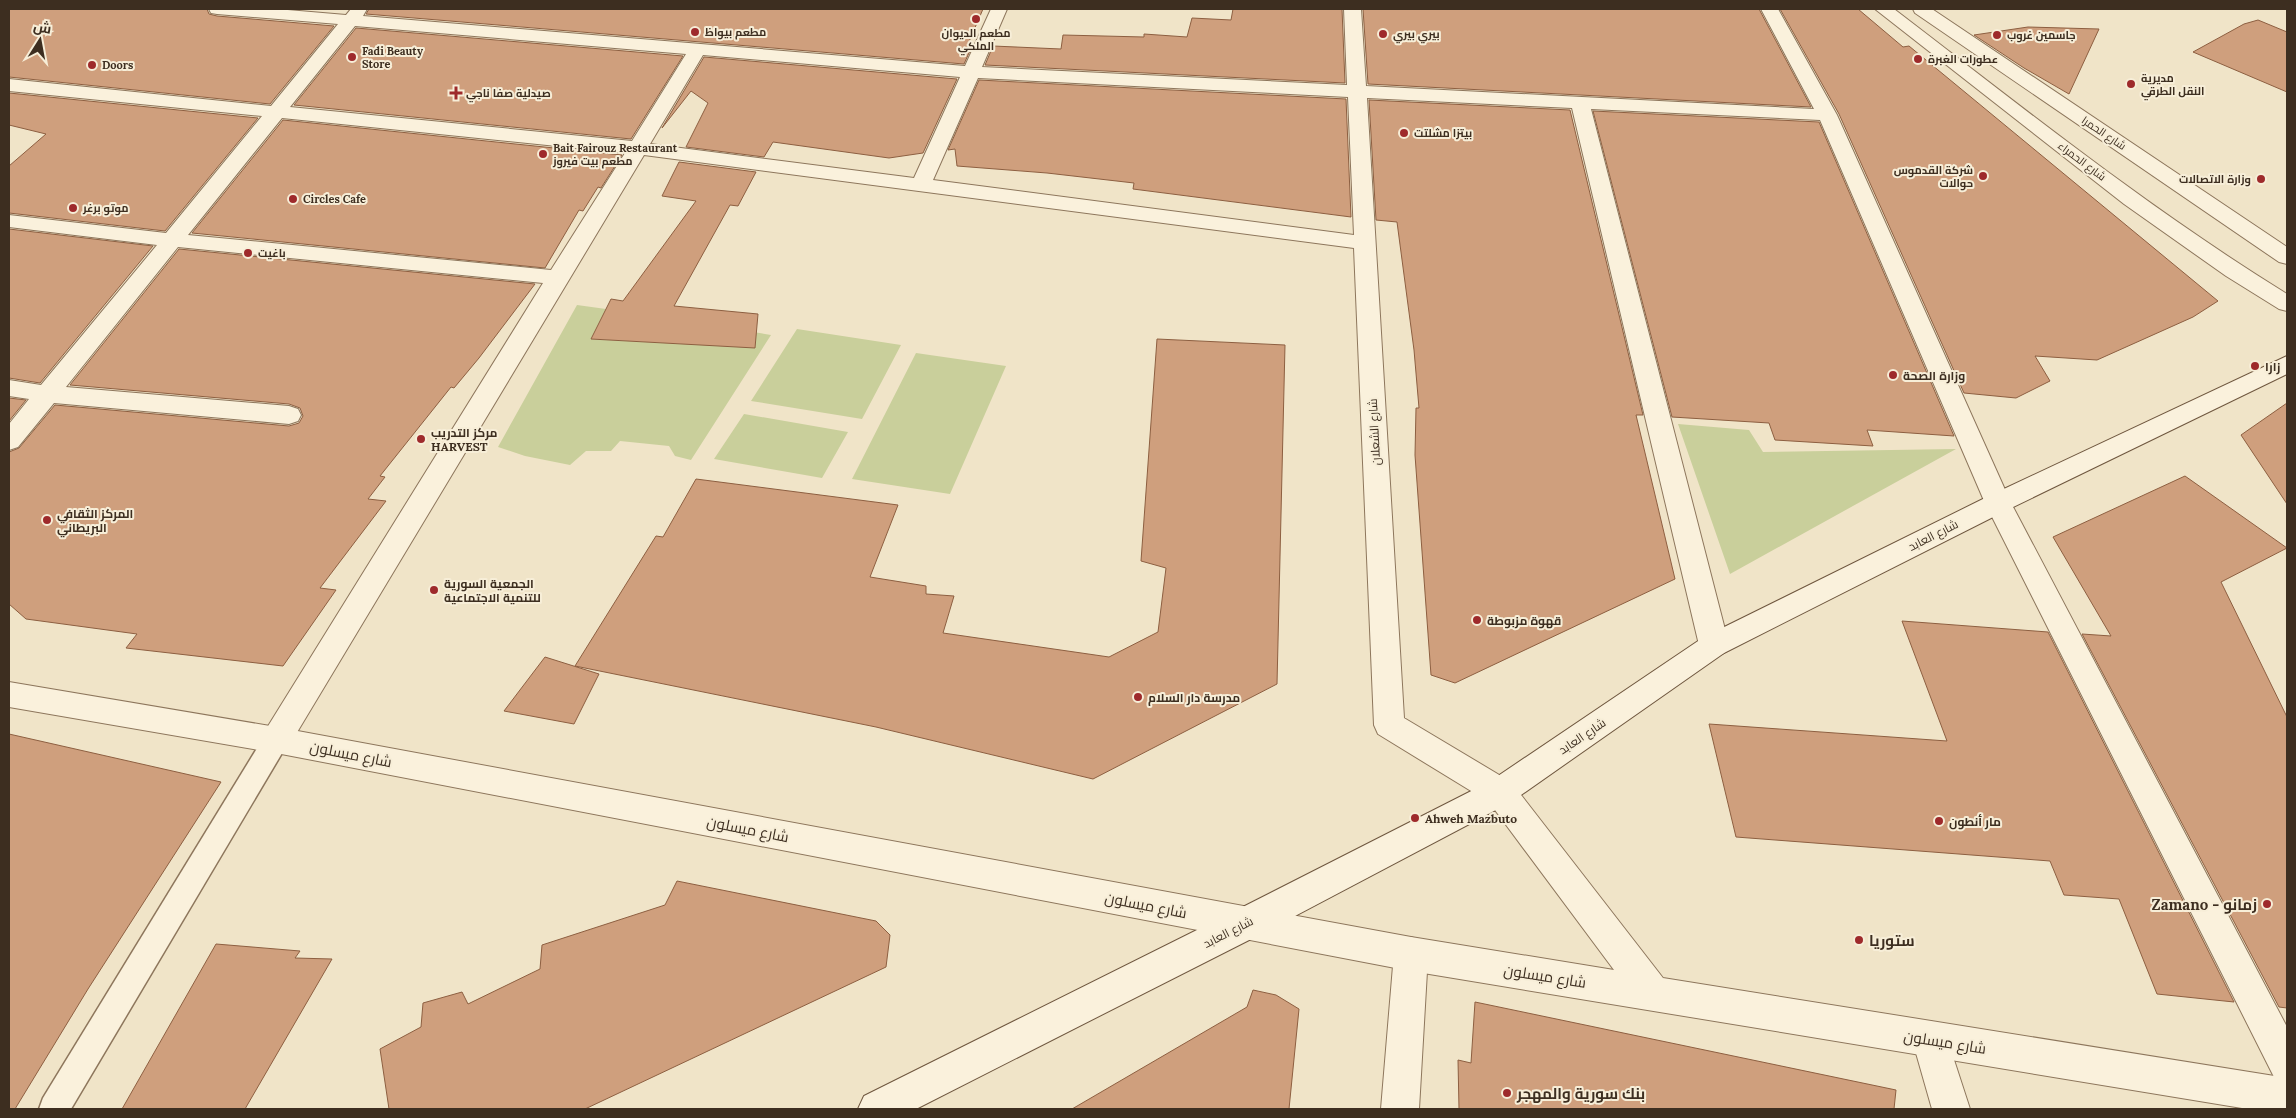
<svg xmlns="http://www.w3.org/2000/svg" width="2296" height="1118" viewBox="0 0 2296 1118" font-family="Lora,Cairo,serif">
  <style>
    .green { fill: #c9cf9b }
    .building { fill: #cf9f7d; stroke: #8d5f41 }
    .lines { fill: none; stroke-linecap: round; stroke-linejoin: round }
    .service-casing { stroke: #8d765c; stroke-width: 3 }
    .minor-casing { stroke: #8d765c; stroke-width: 2 }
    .tertiary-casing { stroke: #8d765c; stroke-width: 2 }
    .secondary-casing { stroke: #6f573f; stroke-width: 2 }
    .service { fill: #faf1dc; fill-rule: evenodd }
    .minor { fill: #faf1dc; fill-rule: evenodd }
    .tertiary { fill: #faf1dc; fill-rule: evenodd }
    .secondary { fill: #faf1dc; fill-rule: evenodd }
    .poi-dot { fill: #9e2a2b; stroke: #f7eed8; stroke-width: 2 }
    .labels { text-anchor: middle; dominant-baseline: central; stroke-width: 4; stroke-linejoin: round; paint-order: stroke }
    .far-poi-label { font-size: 11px; font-weight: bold; fill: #3d2e20; stroke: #f7eed8; text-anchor: start }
    .far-street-label { font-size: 11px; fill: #3d2e20; stroke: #f7eed8 }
    .poi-label { font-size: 12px; font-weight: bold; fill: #3d2e20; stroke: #f7eed8; text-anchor: start }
    .street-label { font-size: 12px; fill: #3d2e20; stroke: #f7eed8 }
    .near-street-label { font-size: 15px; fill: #3d2e20; stroke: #f7eed8 }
    .near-poi-label { font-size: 15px; font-weight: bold; fill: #3d2e20; stroke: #f7eed8; text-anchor: start }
  </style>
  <rect width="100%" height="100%" fill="#f0e4c8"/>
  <!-- green -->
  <path class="green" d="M577,305L606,309L591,339L684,344L694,322L771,335L691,460L675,456L669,446L620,441L611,451H586L570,465L525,456L498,447Z
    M797,329L901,345L862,419L751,401Z
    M916,353L1006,366L950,494L852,479Z
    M744,414L848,432L822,478L714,459Z
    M1678,424L1749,430L1763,452L1956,449L1730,574Z"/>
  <!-- building -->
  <path class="building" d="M9,9H207L209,14L217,16L334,26L270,104L9,77Z
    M369,9H983L968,44H973L964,64L366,14Z
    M1233,9H1342L1345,83L985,65L993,46L1061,49L1063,35L1144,37V34L1187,37L1192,18L1231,20Z
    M1363,9H1759L1811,107L1368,84Z
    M1780,9H1858L1903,47L1909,46L2218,301L2193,317L2097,360L2035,356L2050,381L2016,398L1964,393L1839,114Z
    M2258,20L2287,32V92L2193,52L2244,24Z
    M2028,27L2099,29L2069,94L2024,68L1974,35Z
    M356,28L683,56L631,139L294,105Z
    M704,57L957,79L923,153L889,158L773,142L764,157L686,147L708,103L691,91L662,128Z
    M979,80L1346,99L1351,217L1133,189L1134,183L1047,173L957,166L955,149L948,150Z
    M9,93L258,118L165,231L9,213V166L46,134L9,125Z
    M1369,100L1570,110L1643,415H1636L1675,579L1455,683L1431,675L1415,455L1416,408H1419L1414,350L1397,222L1376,220Z
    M1593,111L1819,122L1954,436L1867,430L1873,446L1775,440L1769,423L1672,417Z
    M283,120L622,155L601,188L598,187L583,211L579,210L545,268L192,233Z
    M679,162L756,172L738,206L730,205L674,306L758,314L755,348L591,339L611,299L623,301L696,201L662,196Z
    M9,229L153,246L40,383L9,378Z
    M179,249L535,284L479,358L454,388L451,387L380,476L385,477L368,499L386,501L320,588L336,590L283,666L126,648L137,634L26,619L9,604V452L19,448L55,405L289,426L299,423L303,416L300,408L289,404L70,385Z
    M1157,339L1285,345L1277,684L1093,779L876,727L575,666L656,536L663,537L696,479L898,505L870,577L926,586V594L954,596L943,633L1109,657L1158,632L1166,568L1141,561Z
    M9,398L26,400L9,421Z
    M2287,403V504L2241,435Z
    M2185,476L2287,548L2221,582L2287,717V1008L2279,1007L2082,634L2111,636L2053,537Z
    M1902,621L2048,632L2234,1002L2157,994L2119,899L2064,895L2050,861L1736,837L1709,724L1947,741Z
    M545,657L599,674L574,724L504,711Z
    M9,734L221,782L88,989L15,1109H9Z
    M677,881L876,921L890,935L886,967L585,1109H389L380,1049L421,1027L423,1003L462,992L468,1004L540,969L542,945L665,905Z
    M216,944L300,951L295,958L332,959L245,1109H122Z
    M1253,990L1276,995L1299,1009L1289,1109H1072L1247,1007Z
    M1475,1002L1896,1090L1894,1109H1459L1458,1060L1471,1063Z"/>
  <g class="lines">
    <!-- service casing -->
    <g class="service-casing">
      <path id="service" d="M276,729L285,732L289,740L285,748L71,1109H39L43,1098L267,732Z"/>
    </g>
    <!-- minor casing -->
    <g class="minor-casing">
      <path id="minor" d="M209,9H276L346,15L351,9H367L363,16L965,66L991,9H1007L982,67L1347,85L1344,9H1361L1366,86L1814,109L1761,9H1778L1837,115L2011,503L2287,1027V1082L2274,1077L1985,503L1820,120L1591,109L1729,645L1724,653L1714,657L1704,653L1699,645L1572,108L1367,98L1404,718L1511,782L1516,792L1511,802L1500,806L1489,802L1378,734L1374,725L1354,248L644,155L287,749L276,753L265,749L261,740L265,731L543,283L178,247L66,387L289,406L298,409L301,415L298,421L289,424L54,403L18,447L9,450V424L29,399L9,396V380L41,385L157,245L9,227V215L166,233L262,116L9,91V79L271,106L338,24L217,14L211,13ZM355,26L686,54L632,141L290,107ZM703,55L960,77L914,178L650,144ZM978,78L1348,97L1354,235L933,180ZM282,118L625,153L551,270L188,235Z
        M1411,937L1423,942L1428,954L1419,1109H1381L1394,954L1399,942Z
        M1930,1021L1943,1026L1970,1109H1932L1912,1039L1917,1026Z"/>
    </g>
    <!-- tertiary casing -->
    <g class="tertiary-casing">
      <path id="tertiary" d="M1875,9H1894C2022,107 2149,209 2287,294V311L2279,309L2226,276L2124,204Z
        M1913,9H1932L2287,247V264L2279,262L1915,13Z
        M9,682L276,727L1411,937L1614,970L1489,802L1484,792L1489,782L1500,778L1511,782L1663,978L2287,1078V1109H2248L1411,971L276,753L9,707Z"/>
    </g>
    <!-- secondary casing -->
    <g class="secondary-casing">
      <path id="secondary" d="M2287,356V374L2007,510L1724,653L1511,802L1257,936L916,1109H858L864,1096L1233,912L1489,782L1704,637L1989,496Z"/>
    </g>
    <!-- service -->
    <use href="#service" class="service"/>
    <!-- minor -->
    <use href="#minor" class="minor"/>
    <!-- tertiary -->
    <use href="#tertiary" class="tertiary"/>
    <!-- secondary -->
    <use href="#secondary" class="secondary"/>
  </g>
  <!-- markers -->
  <g class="poi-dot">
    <circle cx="976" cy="19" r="5"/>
    <circle cx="695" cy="32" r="5"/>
    <circle cx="1383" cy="34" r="5"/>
    <circle cx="1997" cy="35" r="5"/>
    <circle cx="352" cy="57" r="5"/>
    <circle cx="1918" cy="59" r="5"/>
    <circle cx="92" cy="65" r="5"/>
    <circle cx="2131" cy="84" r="5"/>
    <path d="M453.5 85.5h5v5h5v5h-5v5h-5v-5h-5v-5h5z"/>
    <circle cx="1404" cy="133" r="5"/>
    <circle cx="543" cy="154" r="5"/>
    <circle cx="1983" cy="176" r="5"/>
    <circle cx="2261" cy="179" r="5"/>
    <circle cx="293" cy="199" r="5"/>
    <circle cx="73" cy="208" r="5"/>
    <circle cx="248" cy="253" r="5"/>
    <circle cx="2255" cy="366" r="5"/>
    <circle cx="1893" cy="375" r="5"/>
    <circle cx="421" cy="439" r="5"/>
    <circle cx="47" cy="520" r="5"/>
    <circle cx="434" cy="590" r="5"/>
    <circle cx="1477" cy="620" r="5"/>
    <circle cx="1138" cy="697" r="5"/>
    <circle cx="1415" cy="818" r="5"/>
    <circle cx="1939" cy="821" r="5"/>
    <circle cx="2267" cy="904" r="5"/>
    <circle cx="1859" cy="940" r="5"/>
    <circle cx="1507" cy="1093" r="5"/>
  </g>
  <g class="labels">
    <!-- far-poi labels -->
    <g class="far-poi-label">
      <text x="705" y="32">مطعم بيواظ</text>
      <text x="976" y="33" text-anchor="middle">مطعم الديوان<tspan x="976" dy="13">الملكي</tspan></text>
      <text x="1393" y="34">بيري بيري</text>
      <text x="2007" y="35">جاسمين غروب</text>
      <text x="362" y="51">Fadi Beauty<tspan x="362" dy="13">Store</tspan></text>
      <text x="1928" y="59">عطورات الغبرة</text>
      <text x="102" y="65">Doors</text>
      <text x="2141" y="78">مديرية<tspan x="2141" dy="13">النقل الطرقي</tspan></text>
      <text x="466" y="93">صيدلية صفا ناجي</text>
      <text x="1414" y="133">بيتزا مشلتت</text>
      <text x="553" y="148">Bait Fairouz Restaurant<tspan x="553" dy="13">مطعم بيت فيروز</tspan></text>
      <text x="1973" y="170" text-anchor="end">شركة القدموس<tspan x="1973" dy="13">حوالات</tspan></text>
      <text x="2251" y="179" text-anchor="end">وزارة الاتصالات</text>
      <text x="303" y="199">Circles Cafe</text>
      <text x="83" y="208">موتو برغر</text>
      <text x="258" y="253">باغيت</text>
    </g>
    <!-- far-street labels -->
    <g class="far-street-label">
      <text transform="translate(2104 133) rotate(34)">شارع الحمرا</text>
      <text transform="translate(2082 161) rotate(37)">شارع الحمراء</text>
    </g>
    <!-- poi labels -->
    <g class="poi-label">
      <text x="2265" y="366">زارا</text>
      <text x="1903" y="375">وزارة الصحة</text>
      <text x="431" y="432">مركز التدريب<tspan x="431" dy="14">HARVEST</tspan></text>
      <text x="57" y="513">المركز الثقافي<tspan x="57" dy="14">البريطاني</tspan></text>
      <text x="444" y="583">الجمعية السورية<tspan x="444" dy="14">للتنمية الاجتماعية</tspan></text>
      <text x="1487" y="620">قهوة مزبوطة</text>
      <text x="1148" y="697">مدرسة دار السلام</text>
      <text x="1425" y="818">Ahweh Mazbuto</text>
      <text x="1949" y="821">مار أنطون</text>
    </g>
    <!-- street labels -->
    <g class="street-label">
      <text transform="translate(1374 432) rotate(-93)">شارع الشعلان</text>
      <text transform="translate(1933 535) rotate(-27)">شارع العابد</text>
      <text transform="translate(1582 736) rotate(-34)">شارع العابد</text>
      <text transform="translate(1228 932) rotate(-27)">شارع العابد</text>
    </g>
    <!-- near-street labels -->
    <g class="near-street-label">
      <text transform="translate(351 754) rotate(11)">شارع ميسلون</text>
      <text transform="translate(748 829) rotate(11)">شارع ميسلون</text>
      <text transform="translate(1146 905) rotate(11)">شارع ميسلون</text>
      <text transform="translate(1545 976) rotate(9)">شارع ميسلون</text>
      <text transform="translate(1945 1042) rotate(9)">شارع ميسلون</text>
    </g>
    <!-- near-poi labels -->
    <g class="near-poi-label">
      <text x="2257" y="904" text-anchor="end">Zamano - زمانو</text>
      <text x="1869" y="940">ستوريا</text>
      <text x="1517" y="1093">بنك سورية والمهجر</text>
    </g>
  </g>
  <!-- border -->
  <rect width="2296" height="1118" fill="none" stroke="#3d2e20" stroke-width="20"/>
  <!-- north arrow -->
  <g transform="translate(40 40) rotate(11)" stroke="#f7eed8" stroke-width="4" paint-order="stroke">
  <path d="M0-4L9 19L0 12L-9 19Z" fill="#3d2e20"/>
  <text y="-8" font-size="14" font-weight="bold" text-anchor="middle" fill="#3d2e20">ش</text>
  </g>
</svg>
